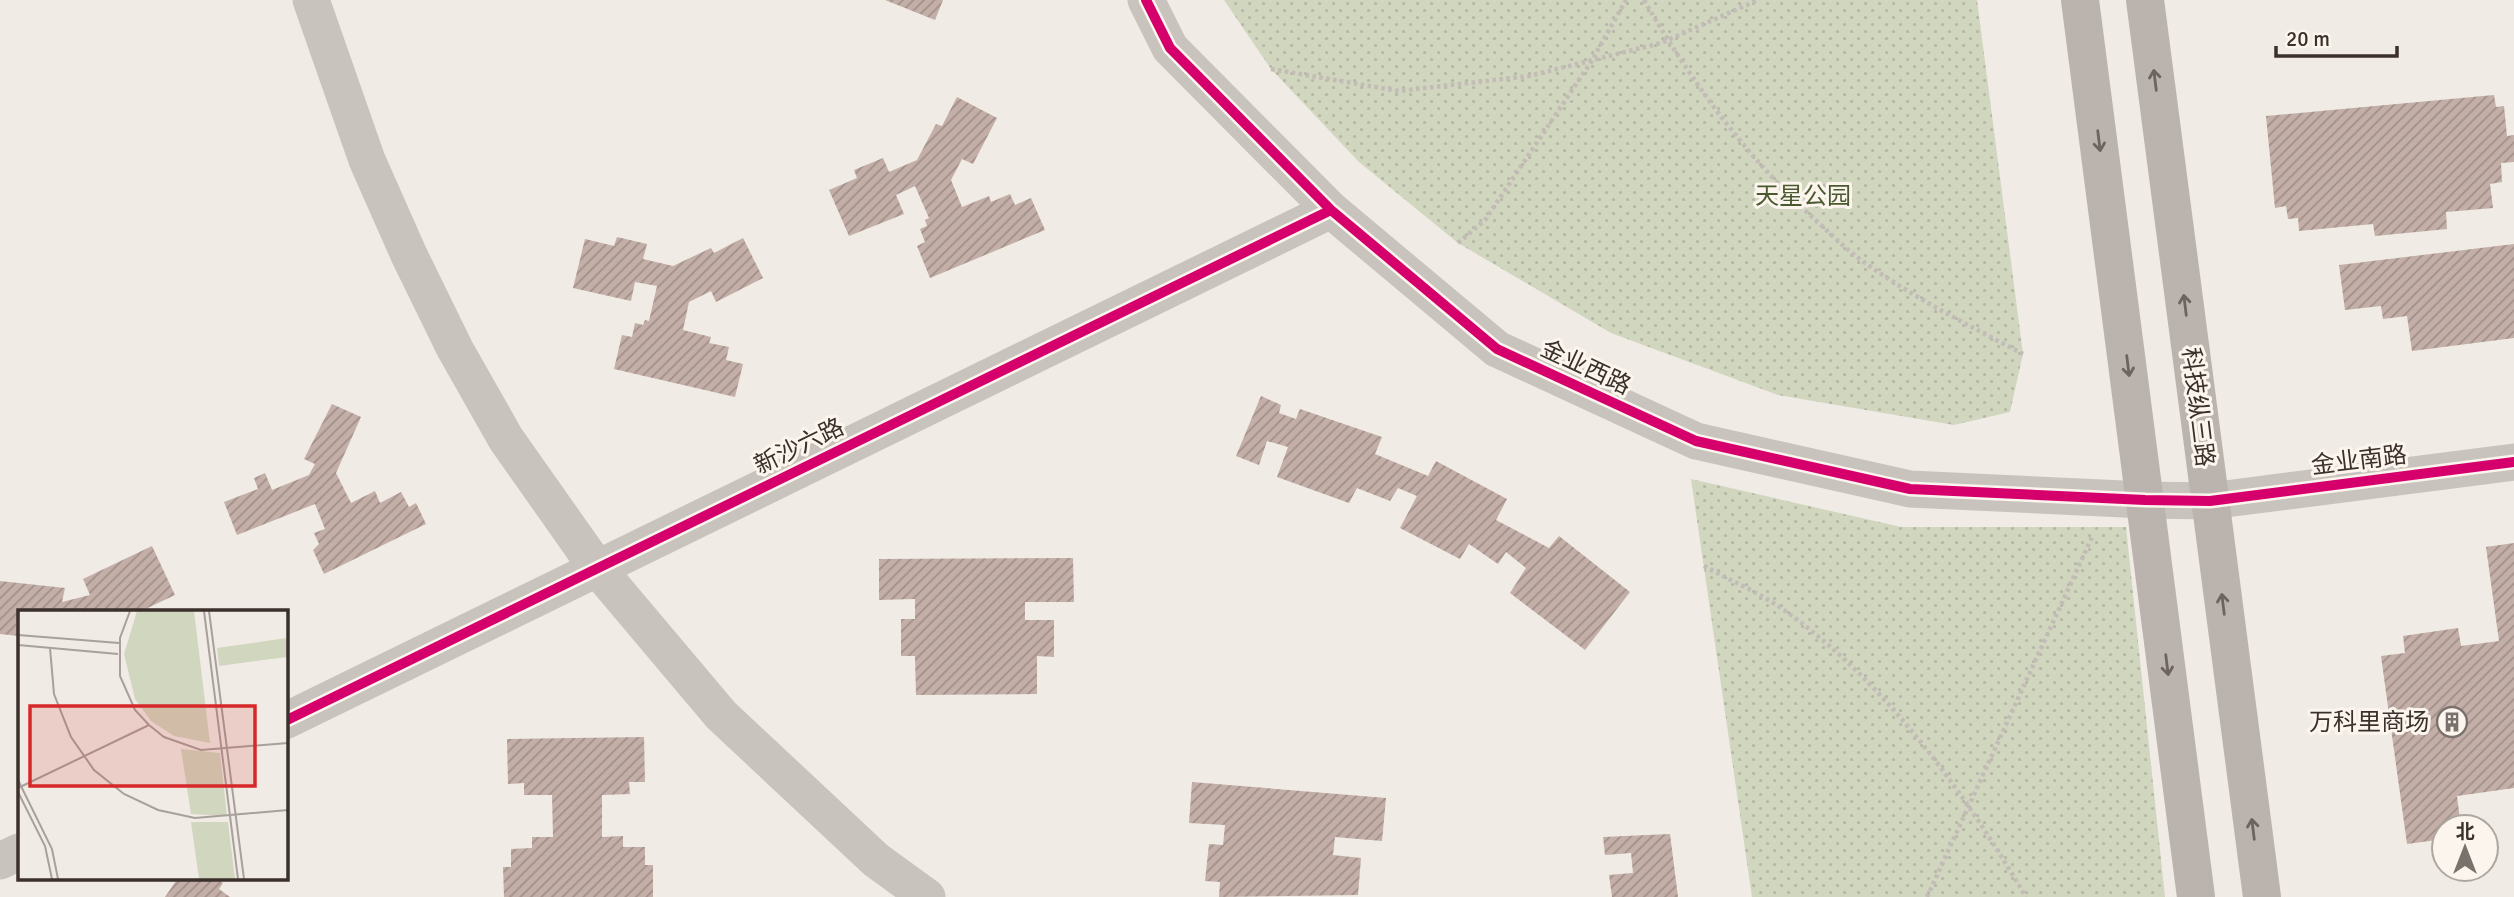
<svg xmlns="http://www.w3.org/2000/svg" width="2514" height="897" viewBox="0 0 2514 897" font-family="Signika,'Noto Sans SC',sans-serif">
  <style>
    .green { fill: url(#green-dots) }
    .building { fill: url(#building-hatch) }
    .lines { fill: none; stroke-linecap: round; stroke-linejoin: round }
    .path { stroke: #c2bbb6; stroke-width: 4.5; stroke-dasharray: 3.5 3.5; stroke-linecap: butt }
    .street { stroke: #c9c3be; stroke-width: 37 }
    .secondary { stroke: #bab3ae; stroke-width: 38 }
    .cycleway-casing { stroke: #fbf5ee; stroke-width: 15 }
    .cycleway { stroke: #d6006c; stroke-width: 10 }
    .oneway { stroke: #6e645f }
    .labels { text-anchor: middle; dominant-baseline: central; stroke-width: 6; stroke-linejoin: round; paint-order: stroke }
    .park-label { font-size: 24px; fill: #4a5a2e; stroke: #fbf5ee }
    .street-label { font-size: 24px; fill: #3b302b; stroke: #fbf5ee }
    .poi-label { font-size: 24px; fill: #3b302b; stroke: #fbf5ee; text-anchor: end }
    .inset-road { fill: none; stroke: #a8a09b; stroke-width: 2 }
    .view { fill: #d62828; fill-opacity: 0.15; stroke: #d62828; stroke-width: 3.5 }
    .inset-edge { fill: none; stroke: #3b302b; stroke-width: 3.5 }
  </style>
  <defs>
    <pattern id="green-dots" width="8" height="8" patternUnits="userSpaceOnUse" patternTransform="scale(1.75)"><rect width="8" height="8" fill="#d1d6bf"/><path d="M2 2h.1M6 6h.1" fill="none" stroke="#b4b8a4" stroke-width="1.8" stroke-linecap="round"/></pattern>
    <pattern id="building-hatch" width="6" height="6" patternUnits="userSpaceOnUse" patternTransform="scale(1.75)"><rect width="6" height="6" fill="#c3afa7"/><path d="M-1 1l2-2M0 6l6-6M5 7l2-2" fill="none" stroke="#a08f88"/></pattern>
  </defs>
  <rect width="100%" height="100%" fill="#f0ebe5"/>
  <!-- green -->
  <path class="green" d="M1224,0H1977L2023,354L2010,412L1954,425L1778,395L1611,333L1458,243L1359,162L1271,69Z
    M1691,479L1901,527H2126L2165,897H1752Z"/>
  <!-- building -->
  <path class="building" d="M885,0H943L935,20Z
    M2494,95L2496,107L2504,106L2507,136L2514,135V162L2501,163L2502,182L2490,184L2493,208L2446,212L2447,229L2375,236L2373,224L2299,231L2298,218L2288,219L2286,206L2275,208L2266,116Z
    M957,97L997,118L973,164L962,159L951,180L962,207L989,196L991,202L1010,194L1015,205L1031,198L1045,230L930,278L917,246L925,242L920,229L927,226L925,220L929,218L915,186L896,195L904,214L849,236L829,190L857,178L854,170L883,158L889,172L917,160L936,124L942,126Z
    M617,237L647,244L643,259L673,266L711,248L714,253L743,238L763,278L716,302L711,291L689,302L683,330L711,337L709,343L729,347L726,360L743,364L735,397L614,369L622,335L632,337L635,323L643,325L645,320L649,321L657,286L635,282L631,301L573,288L585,239L614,246Z
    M2514,244V338L2412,351L2407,316L2383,319L2381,306L2345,310L2339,265Z
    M1261,396L1281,405L1279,413L1296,419L1300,409L1382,437L1375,454L1428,476L1436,461L1507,499L1496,520L1549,548L1559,536L1630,592L1585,650L1510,593L1526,568L1506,552L1498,564L1469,544L1460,559L1400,528L1417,496L1398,488L1390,501L1357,488L1349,503L1277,477L1288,447L1267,441L1259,465L1236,456Z
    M332,404L361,417L336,473L351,503L375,491L380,503L401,492L409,507L416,503L426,524L324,574L313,550L319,544L314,533L325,529L315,504L237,535L224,502L258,489L254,478L265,473L272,490L309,475L315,464L304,459Z
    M2514,543V788L2457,796L2461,827H2444V839L2407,844L2381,656L2405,653L2403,636L2458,628L2461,646L2499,641L2486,547Z
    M152,546L175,595L139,612H19V636L0,634V581L65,588L62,602L90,595L83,579Z
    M1073,558L1074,602H1025V620H1054V657L1037,656V694L916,695L915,656H901V619H915V599L879,600V559Z
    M644,737L645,782H629L630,794L602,795V837L623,836V847H645V865H653V897H504L503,867H511V849L532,848V837H553L552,795H524V783L508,784L507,739Z
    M1192,782L1386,798L1382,841L1335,837L1333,855L1361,858L1358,895L1219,897L1220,882L1205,881L1209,844L1223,845L1225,825L1189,823Z
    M1670,834L1678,897H1612L1609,875L1633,873L1631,853L1605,855L1603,837Z
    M178,878H215L223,883L219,889L230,897H165Z"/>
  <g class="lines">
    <!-- path -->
    <path class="path" d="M1644,0C1692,83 1749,161 1821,225C1834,237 1847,250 1861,260C1912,297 1968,325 2023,354
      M1271,69L1399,91L1529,76L1661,43L1758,0
      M1458,243L1485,220L1591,62L1626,0
      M1704,566C1731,581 1763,594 1788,613C1888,685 1964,792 2026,897
      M1927,897L2093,535"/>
    <!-- street -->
    <path class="street" d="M311,0L367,160L409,255L455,349L506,439L597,568L721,715L876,860L927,897
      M1146,0L1170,48L1331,210L1497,349L1696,441L1910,489L2145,500L2210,501L2514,462
      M285,721L1331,210
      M0,861L19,852"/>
    <!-- secondary -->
    <path class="secondary" d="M2080,0L2196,897
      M2145,0L2262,897"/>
    <!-- cycleway casing -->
    <g class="cycleway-casing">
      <path id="cycleway" d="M1146,0L1170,48L1331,210L1497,349L1696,441L1910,489L2145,500L2210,501L2514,462
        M285,721L1331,210"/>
    </g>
    <!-- cycleway -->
    <use href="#cycleway" class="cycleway"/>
  </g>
  <!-- one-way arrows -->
  <defs><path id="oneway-shaft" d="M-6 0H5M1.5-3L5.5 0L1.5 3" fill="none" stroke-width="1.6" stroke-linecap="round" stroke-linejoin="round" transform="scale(1.75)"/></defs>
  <g class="oneway">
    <use href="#oneway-shaft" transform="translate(2155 80) rotate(-97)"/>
    <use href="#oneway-shaft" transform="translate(2099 141) rotate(83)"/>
    <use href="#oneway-shaft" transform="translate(2185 305) rotate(-97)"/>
    <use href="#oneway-shaft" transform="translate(2128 366) rotate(83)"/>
    <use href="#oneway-shaft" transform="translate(2223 604) rotate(-97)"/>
    <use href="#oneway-shaft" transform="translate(2167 665) rotate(83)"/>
    <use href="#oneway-shaft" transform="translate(2253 829) rotate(-97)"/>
  </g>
  <!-- icons -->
  <defs>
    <g id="building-ring" transform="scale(1.575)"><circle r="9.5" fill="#fbf5ee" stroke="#7a716c" stroke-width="1.5"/><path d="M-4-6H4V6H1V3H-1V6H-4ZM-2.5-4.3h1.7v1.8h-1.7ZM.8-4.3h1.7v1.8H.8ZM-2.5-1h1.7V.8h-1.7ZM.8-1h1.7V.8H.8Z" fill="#7a716c"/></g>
  </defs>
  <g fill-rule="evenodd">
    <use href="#building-ring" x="2452" y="722"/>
  </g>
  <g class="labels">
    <!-- park labels -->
    <g class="park-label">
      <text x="1803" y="196">天星公园</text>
    </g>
    <!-- street labels -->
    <g class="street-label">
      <text transform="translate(1586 367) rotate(25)">金业西路</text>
      <text transform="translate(2198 407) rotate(83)">科技纵三路</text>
      <text transform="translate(799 446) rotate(-26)">新沙六路</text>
      <text transform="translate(2359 460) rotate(-7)">金业南路</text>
    </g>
    <!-- poi labels -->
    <g class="poi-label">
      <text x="2429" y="722">万科里商场</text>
    </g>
  </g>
  <!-- overview -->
  <g transform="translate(18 610)">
    <rect width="270" height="270" fill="#f0ebe5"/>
    <path d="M119,1H176L192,133L156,126L133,111L117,89L106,44ZM269,28V47L201,56L199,38ZM163,139L202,143L209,206L173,204ZM173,212H210L217,269H181Z" fill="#d1d6bf"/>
    <path class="inset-road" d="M112,1L102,28V66L117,100L131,115L146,127L183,140L270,133M186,1L220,269M191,1L226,269M0,25L101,33M0,35L100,44M32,38L36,84L53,127L76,160L106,184L140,200L177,208L270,200M0,170L34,239L40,269M0,178L131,115M0,182L27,236L34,269"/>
    <path class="view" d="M12,96H237V176H12Z"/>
    <rect width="270" height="270" class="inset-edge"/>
  </g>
  <!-- north arrow -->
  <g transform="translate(2465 848)"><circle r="33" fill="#fbf5ee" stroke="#aea6a0" stroke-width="2"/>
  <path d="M0-5L12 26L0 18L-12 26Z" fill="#7a716c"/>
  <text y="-10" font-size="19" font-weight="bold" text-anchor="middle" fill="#3b302b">北</text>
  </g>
  <!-- scale -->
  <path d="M2276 46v10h121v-10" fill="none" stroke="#3b302b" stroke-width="3.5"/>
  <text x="2286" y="46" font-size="21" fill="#3b302b" stroke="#fbf5ee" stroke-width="5" paint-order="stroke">20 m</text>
</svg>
